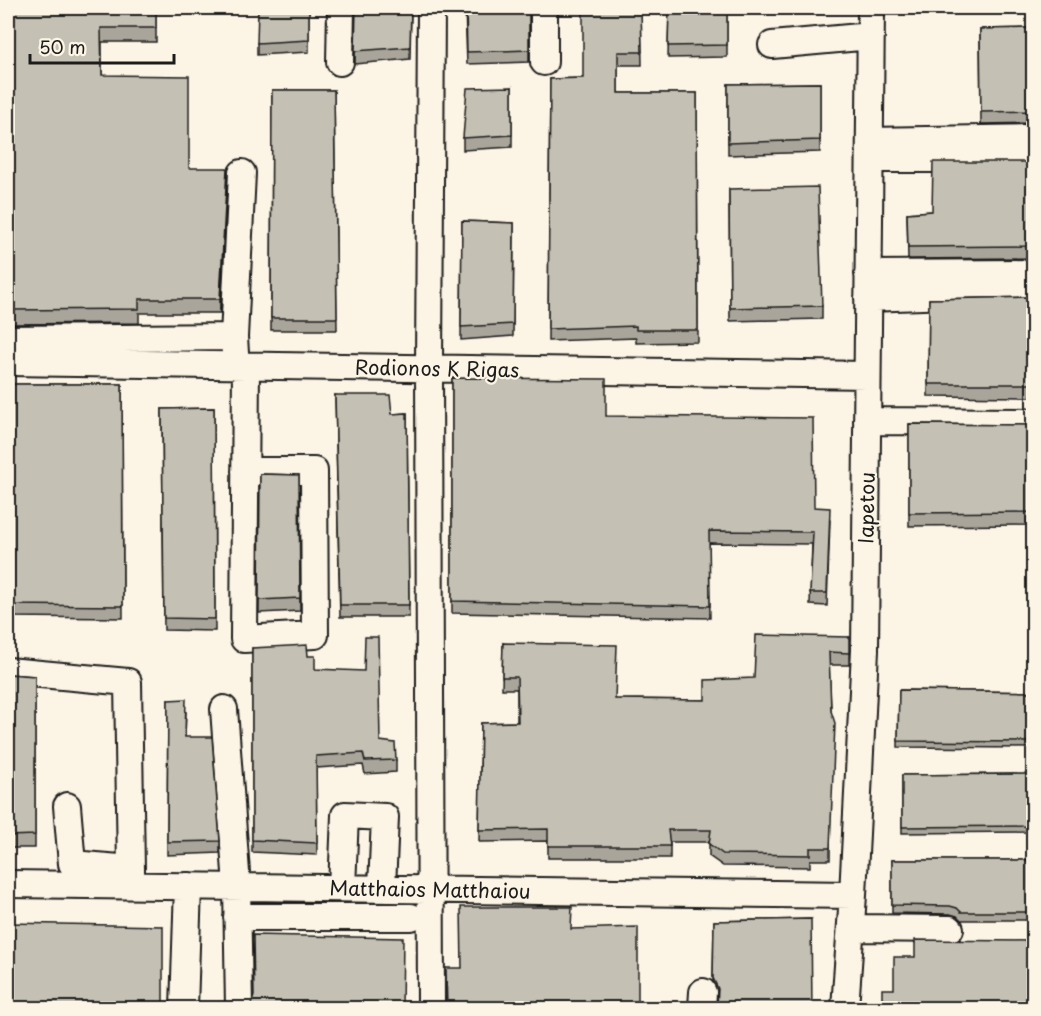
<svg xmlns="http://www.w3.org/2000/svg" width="1041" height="1016" viewBox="0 0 1041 1016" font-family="'Playpen Sans',sans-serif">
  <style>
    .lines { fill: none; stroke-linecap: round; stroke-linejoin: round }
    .minor-casing { stroke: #1c1c1c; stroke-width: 30 }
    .minor { stroke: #fcf5e5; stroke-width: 26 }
    .wall { fill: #a9a59a; stroke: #1c1c1c; stroke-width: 1.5 }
    .shaded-wall { fill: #89867d; stroke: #1c1c1c; stroke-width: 1.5 }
    .building { fill: #c4c0b3; stroke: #1c1c1c; stroke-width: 1.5 }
    .labels { text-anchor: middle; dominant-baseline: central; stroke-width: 4.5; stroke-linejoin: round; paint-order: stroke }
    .street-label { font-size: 20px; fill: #1c1c1c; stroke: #fcf5e5 }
  </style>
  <rect width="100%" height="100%" fill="#fcf5e5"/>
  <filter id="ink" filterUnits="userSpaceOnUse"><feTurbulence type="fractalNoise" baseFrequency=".0167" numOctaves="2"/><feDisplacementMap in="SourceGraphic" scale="12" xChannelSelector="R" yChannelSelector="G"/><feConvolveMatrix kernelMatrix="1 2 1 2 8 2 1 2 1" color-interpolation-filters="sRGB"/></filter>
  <g filter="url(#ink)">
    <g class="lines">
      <!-- minor casing -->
      <g class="minor-casing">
        <path id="minor" d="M431,8L429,368L431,1008
          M544,8V62
          M772,45L871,36
          M340,62L341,8
          M870,141L1034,138
          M870,159H1034
          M868,274L1034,273
          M868,298L1034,292
          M8,339L234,337
          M235,353L234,337L242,173
          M8,362L867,375
          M867,421L1034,422
          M245,471H314L315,635L244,639L246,366
          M8,671L128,682L131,869
          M224,709L237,886L239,1008
          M67,806L72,864L131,869V879
          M8,884L853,895
          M342,888L345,815L385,817L382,888
          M237,917H411
          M851,928L950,929
          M184,1008L188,886
          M702,1008L703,992
          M845,1008L853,895L865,650L871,8"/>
      </g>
      <!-- minor -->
      <use href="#minor" class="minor"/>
    </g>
    <!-- wall -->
    <path class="wall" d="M8,8H156V42H102V75L189,168L227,183L220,313H139V323L8,324Z
      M309,8V52L257,55V43Z
      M356,8H411L410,59L355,64Z
      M465,8H529V62L467,64Z
      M641,8L642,65H618V93H697L698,342L636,343V338L548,341L550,79L583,78Z
      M669,8H727V57L668,58Z
      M907,8H948L907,9Z
      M1034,28V123L981,124L980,29Z
      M820,83V152L728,155V84Z
      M512,87V147L463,150V138Z
      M272,90H334L337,330H271Z
      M1034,162V258L908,259L907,213L932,211Z
      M729,189L822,306V319L730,321Z
      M462,221L514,223L513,336L461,340Z
      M1034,297V397L928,396L929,299Z
      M452,378L606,416L814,507L830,520L827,606L810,605L812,544L709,543L710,618L452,613Z
      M8,384H122L123,618L8,617Z
      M335,395L392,414L407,413L409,617H340Z
      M214,408L215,631L164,630L162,409Z
      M909,424L1034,425V525L909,526Z
      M260,474L299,475L300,611L259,613Z
      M849,637V665H829L831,711L830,860H810V867L723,866L709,856V842H670V858H548V841L479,842L481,723L517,722V689H502L503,643L616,699L705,700Z
      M252,648L308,656L315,669L396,760V772L365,774L363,765L316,768L317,855L252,852Z
      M8,674L35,676V848H8Z
      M899,690L1034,692V832L902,833V775L1030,774V748L898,747Z
      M168,700L186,712L185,737L220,841V853L167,855Z
      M892,860H1034V920H961L957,916L950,914L892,913Z
      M811,919L717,1005L718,992L713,982L714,921Z"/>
    <!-- shaded-wall -->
    <path class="shaded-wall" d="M227,168V183L220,313V299Z"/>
    <!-- building -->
    <path class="building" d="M8,8H156V28H101L102,75L189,76V168H227L220,299H139V309L8,310Z
      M258,8H309V40L257,43Z
      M356,8H411L410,47L355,51Z
      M466,8H529V50L467,52Z
      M583,8H641L642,52H618V93H697L698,330H636V326L548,329L550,79L583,78Z
      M669,8H727V45L668,46Z
      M1034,28V111L981,112L980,29Z
      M820,83V140L728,143V84Z
      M512,87V135L463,138L467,88Z
      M272,90H334L337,318H271Z
      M933,162H1034V246L908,247L907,213L932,211Z
      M818,187L822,306L730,308L729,189Z
      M462,221L514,223L513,324L461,327Z
      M1034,297V384H928L929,299Z
      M452,378L606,379V416L813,418L814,507L830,508L827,593H810L813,532L709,531L710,606L452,601Z
      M8,384H122L123,606L8,605Z
      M335,395H390L392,414L407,413L409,605H340Z
      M214,408L215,619L164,618L162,409Z
      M909,424L1034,425V512L909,513Z
      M260,474L299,475L300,598L259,600Z
      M756,635L849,637V653L829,652L831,711L835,723L830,848H810V855L723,854L709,844L711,830H668L670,846H548V829L479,830L481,723L518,722L517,677H502L503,643L617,645L615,699L705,700V680L754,678Z
      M365,637H378L380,741L395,743L396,760L365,761L363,753L316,756L317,843L252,840V648L307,645L308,656H315V669L364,671Z
      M8,674L35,676V835L8,836Z
      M899,690L1034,692V826L902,827V775L1030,774V742L898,741Z
      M186,699L185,737H212L220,841L167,842L168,700Z
      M892,860H1034V912H961L957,908L950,906L892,905Z
      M461,907H572L571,929L638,927V1008H447L446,968H462Z
      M811,919L812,1008H715L717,1005L718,989L713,978L714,921Z
      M8,923L163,926V1008H8Z
      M253,935L403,938L402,1008H248L252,1002L254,996Z
      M915,940L1034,941V1008H882V989H894V957H915Z"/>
  </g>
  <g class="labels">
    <!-- street labels -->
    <g class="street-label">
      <text transform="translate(437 368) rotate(1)">Rodionos K Rigas</text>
      <text transform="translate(866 508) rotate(-89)">Iapetou</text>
      <text transform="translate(430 889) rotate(1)">Matthaios Matthaiou</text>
    </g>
  </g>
  <!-- margin -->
  <rect width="1041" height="1016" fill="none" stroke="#fcf5e5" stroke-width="30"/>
  <rect x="15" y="15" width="1011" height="986" fill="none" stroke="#1c1c1c" stroke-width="2" filter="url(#ink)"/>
  <!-- scale -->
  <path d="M30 54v9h144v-9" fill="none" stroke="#1c1c1c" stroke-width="3"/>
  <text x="39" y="54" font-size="18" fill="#1c1c1c" stroke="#fcf5e5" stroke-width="4.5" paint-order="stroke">50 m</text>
</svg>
